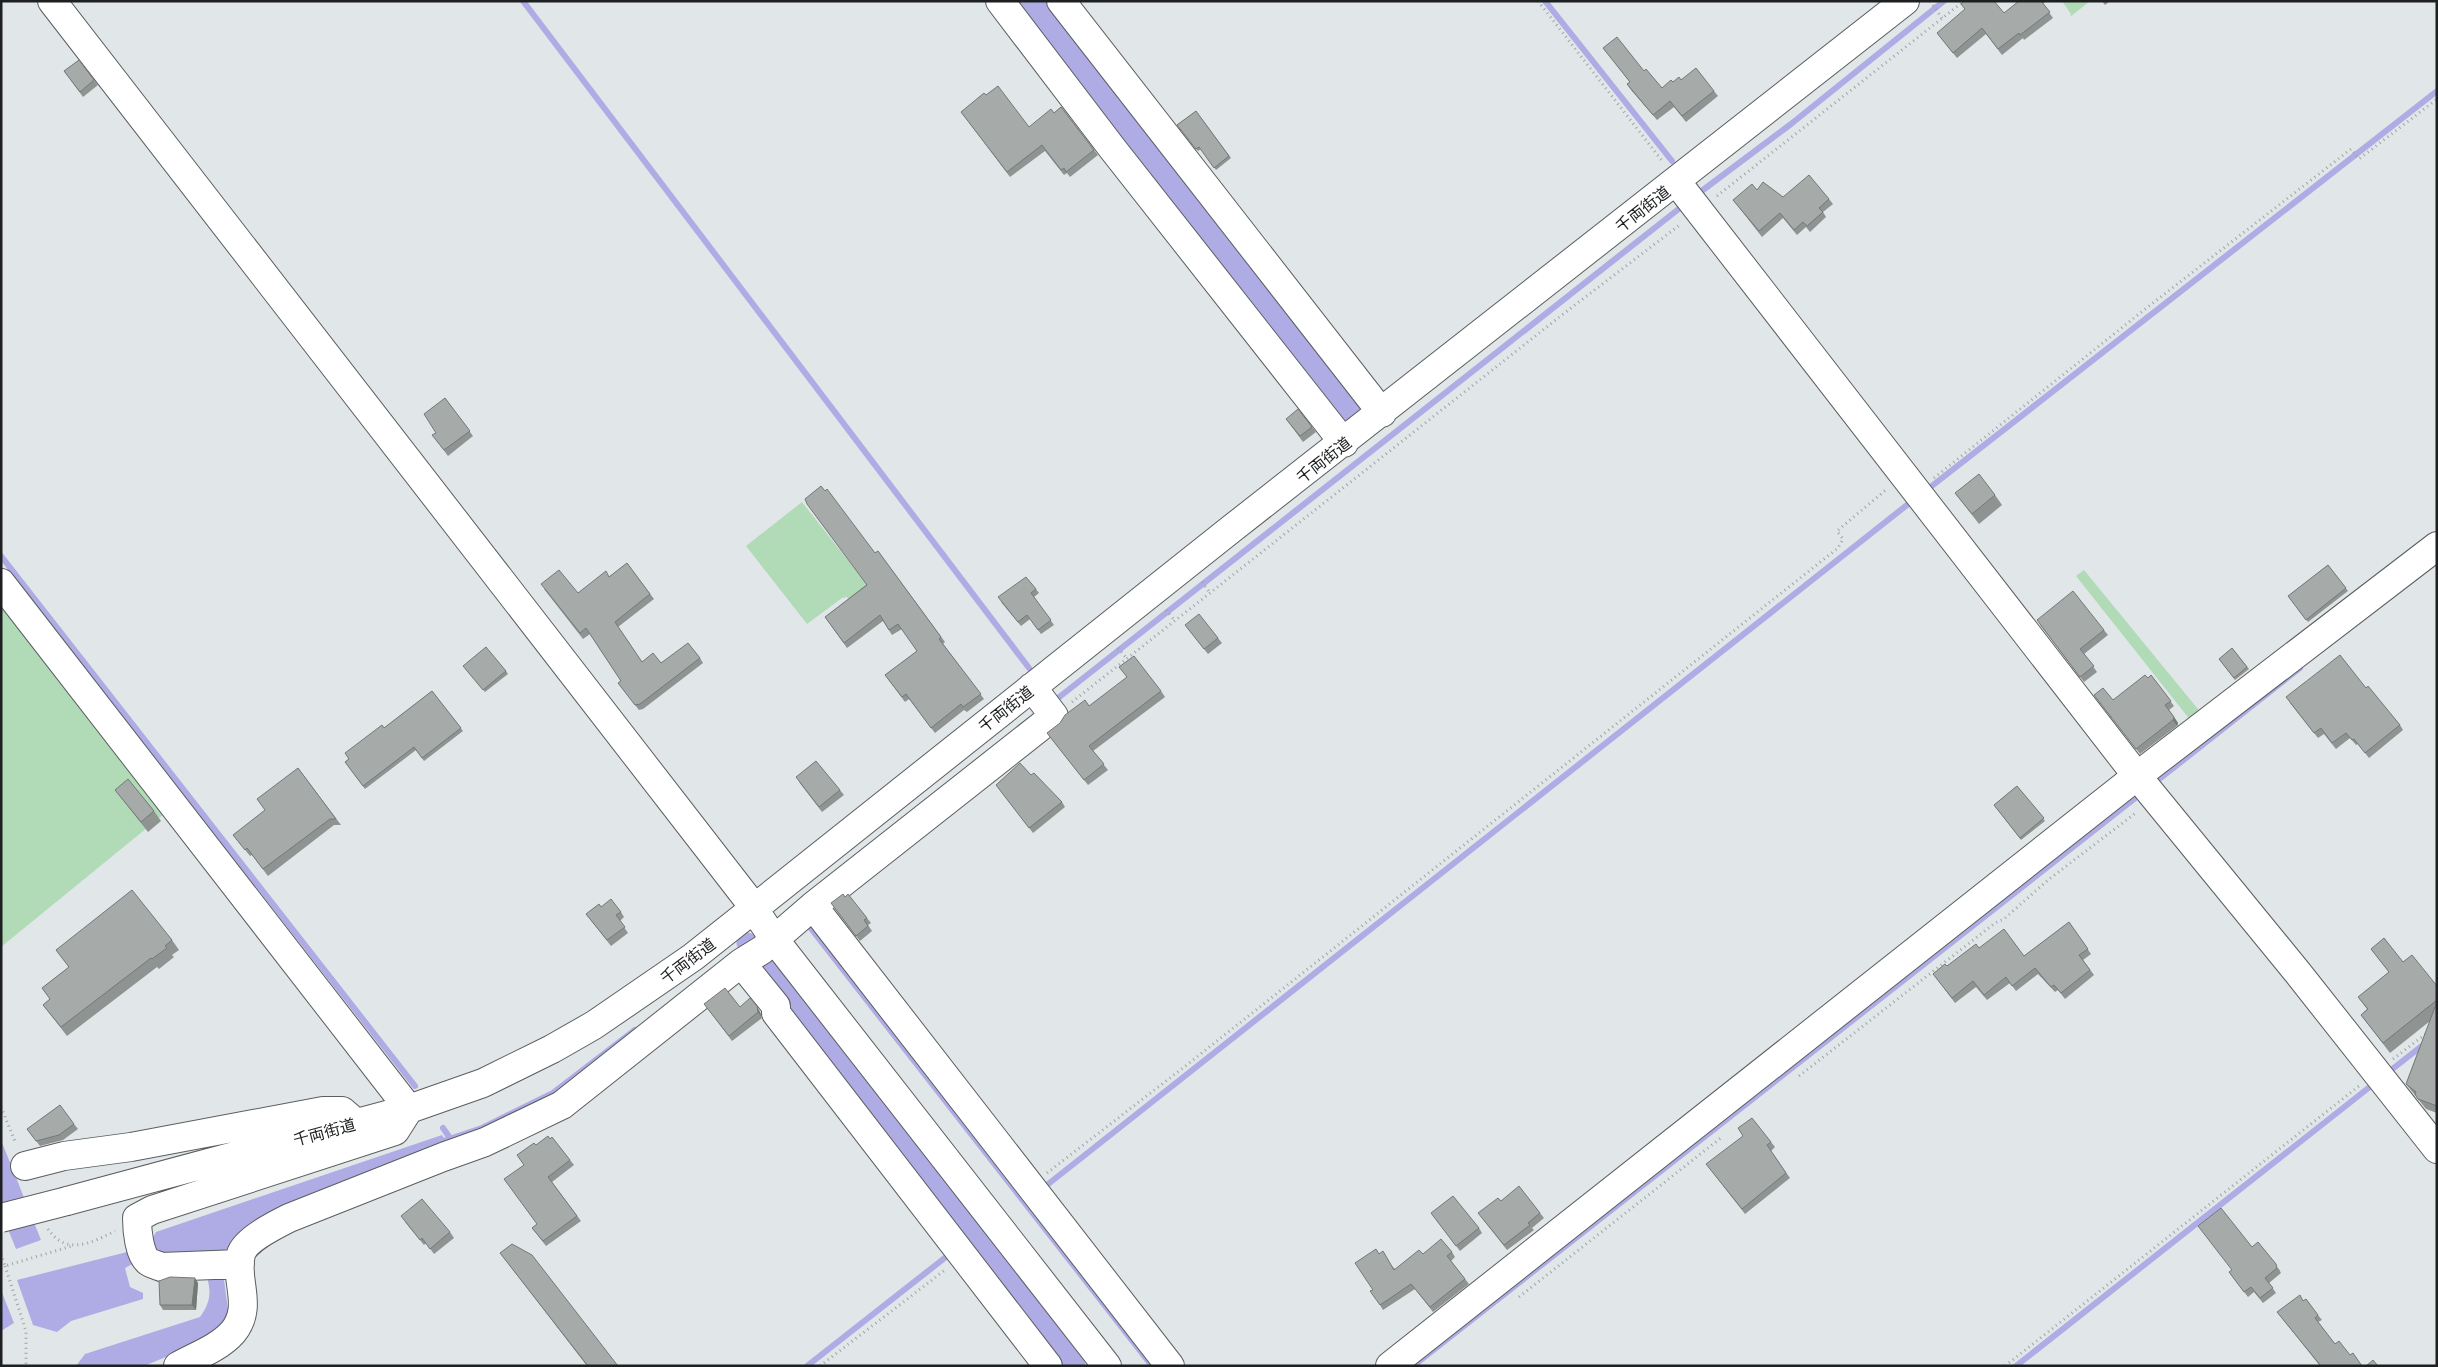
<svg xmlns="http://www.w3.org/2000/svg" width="2438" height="1367" viewBox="0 0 2438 1367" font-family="Literata,'Noto Sans JP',serif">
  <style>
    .green { fill: #b1dbb7 }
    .water { fill: #aeabe5 }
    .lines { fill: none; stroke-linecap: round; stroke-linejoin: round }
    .stream { stroke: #aeabe5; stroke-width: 6 }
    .canal { stroke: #aeabe5; stroke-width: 21 }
    .river { stroke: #aeabe5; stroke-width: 36 }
    .minor-casing { stroke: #5a5e5f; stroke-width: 30 }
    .path { stroke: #9fa3a5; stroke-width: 3; stroke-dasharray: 1 4; stroke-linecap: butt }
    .minor { stroke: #fff; stroke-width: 28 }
    .minor-bridge-casing { stroke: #5a5e5f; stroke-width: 30; stroke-linecap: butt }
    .minor-bridge { stroke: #fff; stroke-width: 28 }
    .wall { fill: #8f9392 }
    .shaded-wall { fill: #747877 }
    .building { fill: #a6abaa; stroke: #747877 }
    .labels { text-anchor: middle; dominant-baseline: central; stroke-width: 5; stroke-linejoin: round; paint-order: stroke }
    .street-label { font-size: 16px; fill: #1d1f20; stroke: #fff }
  </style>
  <rect width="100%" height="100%" fill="#e1e6e8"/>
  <!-- green -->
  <path class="green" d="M2062,1H2090L2070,17L2071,14Z
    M802,502L869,587L850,601L847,597L842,598L807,624L746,546Z
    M2084,570L2202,714L2191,721L2076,576Z
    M1,598L164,814L1,947Z"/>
  <!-- water -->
  <path class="water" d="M442,1135L448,1146L253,1227L228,1247L221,1257L229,1318L204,1341L144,1366H76L85,1354L200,1317C218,1293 206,1278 199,1252L190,1255L151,1254L148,1247L156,1232Z
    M1,1140L41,1240L16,1249L1,1212Z
    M131,1251L136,1262L125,1268L130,1287L143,1293V1299L71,1321L57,1332L33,1325L17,1280Z
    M1,1290L14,1323L1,1331Z"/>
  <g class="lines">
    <!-- stream -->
    <path class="stream" d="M523,1L1029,668
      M1545,1L1672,161
      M1695,196L1791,124L1944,1
      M1928,489L2437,91
      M1,556L415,1086
      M1053,702L1685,204
      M2153,784L2300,668
      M809,926L1152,1366
      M2386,1074L2437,1034
      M443,1128L450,1138
      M437,1143L482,1128L553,1093L635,1030
      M1047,1185L1912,501
      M966,1241L972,1236
      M807,1366L951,1253
      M1413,1366L2143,792
      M2016,1366L2376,1082"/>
    <!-- canal -->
    <path class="canal" d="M747,943L1075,1366"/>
    <!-- river -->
    <path class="river" d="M1032,1L1352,411"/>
    <!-- minor casing -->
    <g class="minor-casing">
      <path id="minor" d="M52,1L746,897L774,939L1107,1366
        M1000,1L1112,148L1344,443
        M1061,1L1382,413
        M1676,181L2137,776L2298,973L2437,1149
        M1,583L409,1109L395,1131L152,1210L137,1218C137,1229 139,1256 149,1262C152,1264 157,1265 161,1267L240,1264
        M1032,687L1054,716L813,906L762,950L741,963L776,1006V1013L1048,1366
        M813,906L1170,1366
        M25,1166L64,1156L131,1147L323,1111H342L356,1123
        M67,1201L409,1109L483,1083L552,1049L594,1025L693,957L1230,530L1905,1
        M178,1366C196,1356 219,1348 233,1332C254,1306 234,1280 241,1254C245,1240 277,1224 289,1218L443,1157L485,1142L562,1105L741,963
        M1390,1366L2137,776L2437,546"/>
    </g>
    <!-- path -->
    <path class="path" d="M1538,1L1663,162
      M1930,1L1942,18
      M1717,196L1964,1
      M1934,478L2144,310L2351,149L2359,159L2437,99
      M1202,582L1210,593
      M1166,610L1175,621
      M1118,648L1127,659
      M1072,702L1567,311L1681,224
      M2393,1059L2426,1034
      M1799,1076L1995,923L2004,919L2048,880L2137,812
      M1,1107L16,1144
      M1047,1173L1188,1064L1838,548L1843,539L1837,531L1887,489
      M48,1229C66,1256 92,1243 115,1231
      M1,1254L5,1266L72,1246
      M5,1266L26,1331V1366
      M1519,1297L1722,1137
      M820,1366L945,1270
      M2005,1366L2359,1086"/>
    <!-- minor -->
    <use href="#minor" class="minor"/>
    <!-- minor-bridge casing -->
    <g class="minor-bridge-casing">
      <path id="minor-bridge" d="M1,1218L67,1201"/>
    </g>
    <!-- minor-bridge -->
    <use href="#minor-bridge" class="minor-bridge"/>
  </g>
  <!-- wall -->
  <path class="wall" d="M2019,1H2046L2043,4L2053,18L2024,40L2023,38L2002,55L1986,34L1957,58L1937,33L2004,13Z
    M2102,1H2110L2105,5Z
    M1603,48L1644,71L1662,88L1673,82L1681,80L1714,91L1718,96L1686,122L1674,107L1657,120L1631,90L1627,84L1630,82Z
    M79,60L98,85L83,97L64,71Z
    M986,95L1029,127L1054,113L1061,107L1098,155L1070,177L1067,173L1064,175L1045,151L1010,177L961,112Z
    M1196,111L1231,158L1216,170L1201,149L1198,151L1177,125Z
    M1757,190L1783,197L1829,199L1833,204L1823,212L1826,217L1810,232L1806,227L1797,235L1783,218L1762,237L1733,200Z
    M445,398L473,436L448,456L436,440V433Z
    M1286,419L1312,427L1316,432L1303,442Z
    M1955,493L1995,495L2002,505L1979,524Z
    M878,551L945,642L943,644L984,699L967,712L964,710L935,733L909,699L905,702L885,675L917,651L902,629L892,635L883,621L847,648L825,617L866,585L875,553Z
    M627,563L654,599L618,627L642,662L661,663L700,658L703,663L643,709L639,710L618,683L621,681L590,634L583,639L544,589L578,593L610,576Z
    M2328,565L2348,591L2308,622L2288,596Z
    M1036,589L1039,593L1034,597L1054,625L1041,634L1030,619L1021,626L1001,602Z
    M1185,625L1218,638L1222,643L1208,654Z
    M2040,625L2104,630L2108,635L2084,654L2097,672L2084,682Z
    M2232,648L2249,669L2235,680L2219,659Z
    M465,668L506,671L508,674L485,692Z
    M2151,675L2174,706L2169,710L2178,723L2177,726L2140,754L2098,700H2113L2148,678Z
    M2366,688L2400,725L2403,730L2369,758L2358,744L2356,745L2350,738L2336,749L2324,734L2318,738L2290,703Z
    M432,691L463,731L424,761L416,750L365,789L345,762L384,728Z
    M1161,691L1165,697L1093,751L1108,770L1088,785L1047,733L1089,706Z
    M298,768L341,825H334L268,876L252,855L250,856L233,835L265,811Z
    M1031,775L1062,802L1065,807L1033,833L1000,790Z
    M799,782L840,790L844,795L822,812Z
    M2017,786L2045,821L2021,840L1994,805Z
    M115,790L154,811L161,821L148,832Z
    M845,897L867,918L871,923L868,925L872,931L860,941L835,909Z
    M601,907L621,912L624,917L620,921L628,933L611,946L586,914Z
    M2069,922L2091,954L2083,960L2094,975L2065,999L2058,990L2055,992L2038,974L2016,991L2010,983L1987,1000L1976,987L1955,1003L1937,979L1947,966L1979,948L2024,956Z
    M172,940L179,950L172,955L174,957L159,969L157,967L67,1036L43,1005L50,999L42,988L69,967L56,950Z
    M2371,949L2403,962L2437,986V1113L2426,1109L2406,1084L2430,1021L2390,1053L2361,1015L2367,1009L2358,997L2389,972Z
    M740,1007L760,1012L762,1018L732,1041L708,1009Z
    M74,1124L78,1129L63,1140L40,1146L27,1129Z
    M1771,1142L1775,1147L1771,1151L1790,1178L1745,1214L1710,1169Z
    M536,1145L570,1160L574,1165L552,1182L581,1221L546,1246L532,1228L537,1224L524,1165Z
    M1501,1201L1540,1213L1544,1218L1532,1228L1534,1230L1507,1250L1482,1218Z
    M1435,1218L1479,1228L1482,1233L1460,1251Z
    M405,1222L450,1232L454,1238L434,1254L426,1243L424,1245Z
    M2252,1247L2279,1269L2281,1273L2269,1283L2276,1293L2263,1303L2254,1292L2248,1297L2229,1272L2232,1271Z
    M1452,1252L1455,1257L1451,1261L1469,1284L1433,1312L1415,1289L1383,1310L1380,1305L1373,1290L1379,1254L1395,1269L1423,1254Z
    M500,1253L618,1366H587Z
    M198,1283L196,1310H163L160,1305Z
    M2303,1301L2318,1315L2322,1320L2318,1322L2335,1344L2350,1355L2362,1366H2320L2277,1312Z"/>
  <!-- shaded-wall -->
  <path class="shaded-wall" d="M2174,717L2178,723L2177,726L2173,720Z
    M757,1006L760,1012L762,1018L758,1012Z
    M195,1278L198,1283L196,1310L192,1305Z"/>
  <!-- building -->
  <path class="building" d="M1964,1H1994L2004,13L2019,1H2041L2050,12L2020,35L2019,33L1998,49L1982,28L1953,53L1937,33L1965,9L1961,4Z
    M1617,37L1644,71L1646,69L1662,88L1671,80L1673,82L1679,77L1681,80L1696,68L1714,91L1682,116L1670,101L1653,115L1627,84L1630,82L1603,48Z
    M79,60L94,80L80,92L64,71Z
    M998,86L1029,127L1051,109L1054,113L1061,107L1094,150L1066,172L1064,168L1061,170L1042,145L1007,172L961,112L984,93L986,95Z
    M1196,111L1229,156L1214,168L1199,147L1196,149L1177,125Z
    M1809,175L1829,199L1819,208L1823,212L1807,226L1803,222L1794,230L1780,213L1759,231L1733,200L1752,184L1757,190L1763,182L1783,197Z
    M445,398L470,431L444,450L432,435L436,433L424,414Z
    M1298,409L1312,427L1300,436L1286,419Z
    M1979,474L1995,495L1972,514L1955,493Z
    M821,486L825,491L827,489L875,553L878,551L941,637L939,639L981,694L963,707L961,704L931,728L906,694L902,697L885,675L917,651L898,624L889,630L880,615L844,643L825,617L867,585L807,504L805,499Z
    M627,563L650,594L615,622L642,662L653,653L661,663L688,643L700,658L640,704L635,705L618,683L621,681L586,628L580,633L541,584L559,570L578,593L606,571L609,577Z
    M2328,565L2346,588L2306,620L2288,596Z
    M1026,577L1036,589L1031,593L1051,620L1038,630L1027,615L1018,622L998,597Z
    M2073,591L2104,630L2080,649L2094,666L2080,677L2037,620Z
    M1199,614L1218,638L1204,649L1185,625Z
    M486,647L506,671L483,690L463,666Z
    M2232,648L2247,667L2234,678L2219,659Z
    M2340,655L2366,688L2368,686L2400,725L2365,753L2354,739L2352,740L2346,733L2332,743L2321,728L2314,733L2286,697Z
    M1134,656L1161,691L1089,746L1104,764L1084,780L1047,733L1060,723L1065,715L1085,700L1089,706L1127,677L1119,667Z
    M2145,675L2148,678L2151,675L2171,701L2165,705L2174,717L2173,720L2136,749L2094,695L2103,688L2113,700Z
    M432,691L461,728L422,758L414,747L363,786L345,762L349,759L345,753L382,725L384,728Z
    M816,761L840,790L819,807L796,777Z
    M1020,763L1031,775L1034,773L1062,802L1029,828L996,785Z
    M298,768L336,819H330L263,869L247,848L245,850L233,835L265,810L257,799Z
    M128,779L154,811L141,822L115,790Z
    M2017,786L2044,818L2020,838L1994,805Z
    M132,890L172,940L165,946L167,948L152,959L151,958L61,1027L43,1005L50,999L42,988L69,967L56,950Z
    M843,894L845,897L848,894L867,918L864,920L868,926L856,936L831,903Z
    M611,899L621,912L616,915L625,927L607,940L586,914L599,904L601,907Z
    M2069,922L2088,949L2079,955L2090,970L2061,993L2054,985L2051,987L2035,968L2012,986L2006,977L1984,995L1973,981L1952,998L1933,974L1945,964L1947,966L1976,944L1979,948L2004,929L2024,956Z
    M2384,938L2403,962L2412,955L2437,986V1000L2383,1043L2361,1015L2368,1009L2358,997L2389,972L2371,949Z
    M725,988L740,1007L750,998L757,1006L758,1012L729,1036L704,1004Z
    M2435,1007L2437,1009V1106L2418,1099L2415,1094L2416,1092L2406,1084Z
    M60,1105L74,1124L59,1135L36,1141L27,1129Z
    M1752,1118L1771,1142L1767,1145L1786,1173L1742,1209L1706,1164L1743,1136L1738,1128Z
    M548,1136L550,1139L552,1137L570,1160L548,1177L577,1216L543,1241L532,1228L537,1224L504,1179L524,1165L517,1155L534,1143L536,1145Z
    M1519,1186L1540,1213L1528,1223L1530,1225L1504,1245L1478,1213L1498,1198L1501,1201Z
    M1453,1196L1479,1228L1456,1246L1431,1213Z
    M422,1199L450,1232L430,1249L422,1238L420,1240L401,1216Z
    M2221,1208L2252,1247L2258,1242L2276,1264L2277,1268L2265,1278L2273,1288L2260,1298L2251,1287L2244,1292L2229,1272L2232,1270L2198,1226Z
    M1441,1239L1452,1252L1447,1256L1465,1279L1430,1307L1411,1284L1380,1305L1370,1291L1373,1290L1355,1263L1376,1249L1379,1254L1383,1251L1394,1270L1419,1250L1423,1254Z
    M512,1244L532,1255L618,1366H588L500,1253Z
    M170,1277L195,1278L192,1305H160L159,1281Z
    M2300,1295L2303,1301L2306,1299L2318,1315L2315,1318L2335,1344L2339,1341L2350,1355L2353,1353L2362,1366H2321L2277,1312Z
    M2373,1360L2378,1366H2366Z"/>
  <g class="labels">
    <!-- street labels -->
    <g class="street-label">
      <text transform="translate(1642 208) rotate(-38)">千両街道</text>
      <text transform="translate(1323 459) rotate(-38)">千両街道</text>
      <text transform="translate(1005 708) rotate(-38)">千両街道</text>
      <text transform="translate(687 960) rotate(-37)">千両街道</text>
      <text transform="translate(324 1131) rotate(-15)">千両街道</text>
    </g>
  </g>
  <!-- border -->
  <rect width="2438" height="1367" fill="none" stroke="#1d1f20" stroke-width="5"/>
</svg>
